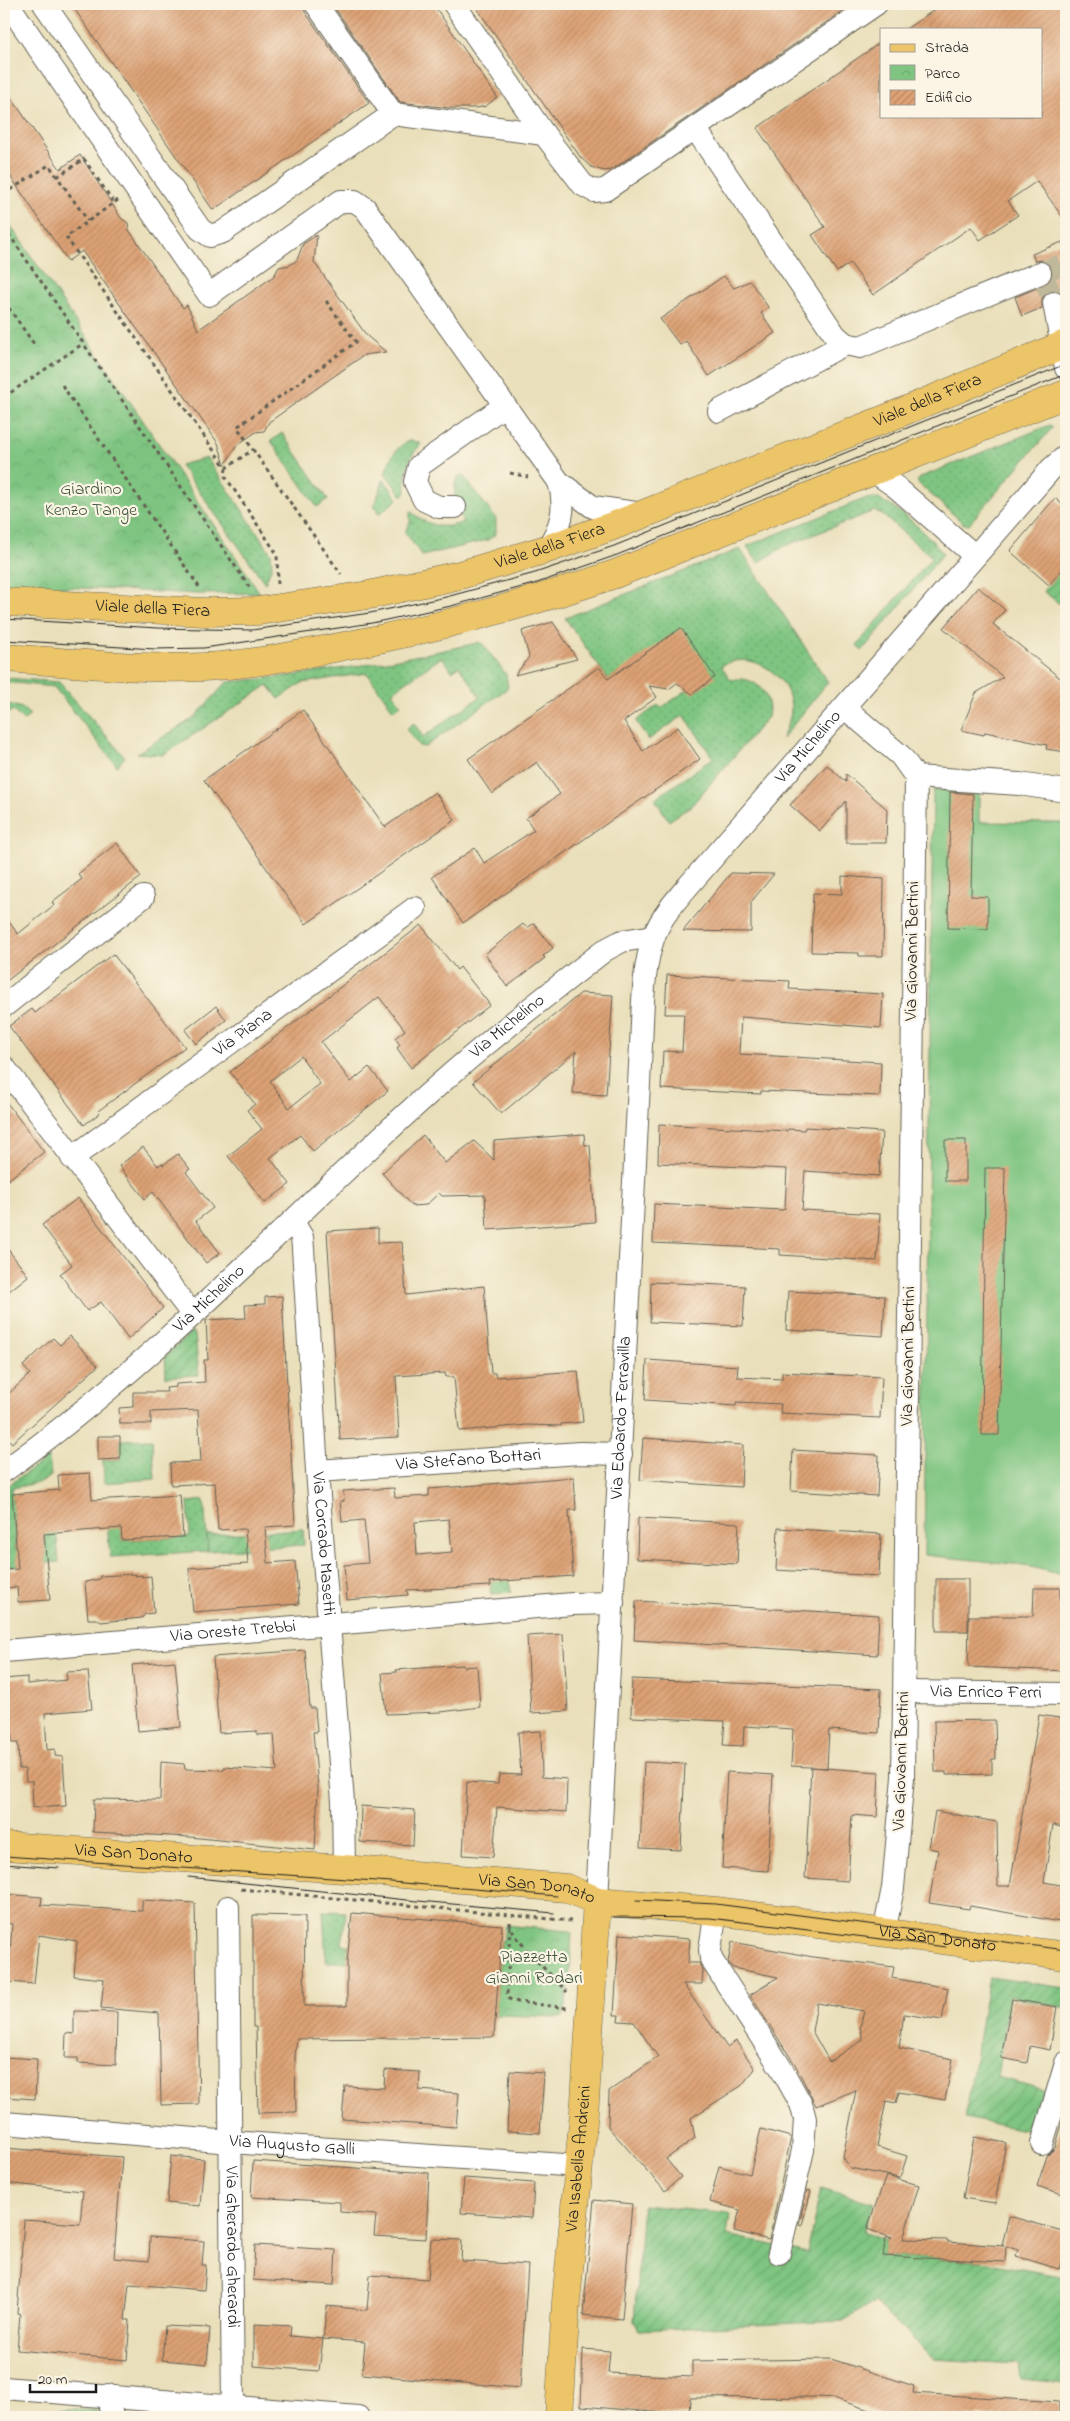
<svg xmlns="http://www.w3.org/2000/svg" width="1070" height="2421" viewBox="0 0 1070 2421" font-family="'Indie Flower',sans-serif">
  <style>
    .grass { fill: url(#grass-dots); stroke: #4e704e }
    .park { fill: url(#park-crowns); stroke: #4e704e }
    .garden { fill: url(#garden-furrows); stroke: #4e704e }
    .pitch { fill: #7fc581; stroke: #4e704e }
    .building { fill: url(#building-hatch); fill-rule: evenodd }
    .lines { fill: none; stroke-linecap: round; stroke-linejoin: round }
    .minor-tunnel { stroke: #c0b89a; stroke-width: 22; stroke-dasharray: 22 11; stroke-linecap: butt }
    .minor-casing { stroke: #646053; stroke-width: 24 }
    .major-casing { stroke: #646053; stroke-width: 29 }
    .path { stroke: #646053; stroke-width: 3; stroke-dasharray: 4 4; stroke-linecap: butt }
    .minor { stroke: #fff; stroke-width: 22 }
    .major { stroke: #edc569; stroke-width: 28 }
    .tram { stroke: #1c1c1c; stroke-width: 1 }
    .labels { text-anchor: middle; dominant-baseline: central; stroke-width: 4.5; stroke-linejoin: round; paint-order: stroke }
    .street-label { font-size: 18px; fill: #1c1c1c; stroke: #fcf5e5 }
    .park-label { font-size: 18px; fill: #3f573f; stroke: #fcf5e5 }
  </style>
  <defs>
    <pattern id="grass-dots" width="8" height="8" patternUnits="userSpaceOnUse" patternTransform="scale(1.25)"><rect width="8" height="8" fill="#7fc581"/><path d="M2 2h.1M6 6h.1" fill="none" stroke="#6da96f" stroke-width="1.8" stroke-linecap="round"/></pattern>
    <pattern id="park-crowns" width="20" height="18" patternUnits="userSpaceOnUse" patternTransform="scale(1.25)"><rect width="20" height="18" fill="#7fc581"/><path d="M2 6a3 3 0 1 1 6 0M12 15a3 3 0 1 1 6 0" fill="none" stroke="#6da96f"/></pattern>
    <pattern id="garden-furrows" width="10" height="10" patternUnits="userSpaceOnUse" patternTransform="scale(1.25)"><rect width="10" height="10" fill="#7fc581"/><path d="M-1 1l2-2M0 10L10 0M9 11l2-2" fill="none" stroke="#6da96f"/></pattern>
    <pattern id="building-hatch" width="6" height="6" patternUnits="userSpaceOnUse" patternTransform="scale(1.25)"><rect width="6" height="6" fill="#dca174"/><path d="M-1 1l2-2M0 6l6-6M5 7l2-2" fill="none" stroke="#bc8a64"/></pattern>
  </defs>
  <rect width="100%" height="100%" fill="#fcf5e5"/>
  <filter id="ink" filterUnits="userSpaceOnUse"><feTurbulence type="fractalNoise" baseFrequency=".02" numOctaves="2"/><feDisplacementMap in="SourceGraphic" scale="10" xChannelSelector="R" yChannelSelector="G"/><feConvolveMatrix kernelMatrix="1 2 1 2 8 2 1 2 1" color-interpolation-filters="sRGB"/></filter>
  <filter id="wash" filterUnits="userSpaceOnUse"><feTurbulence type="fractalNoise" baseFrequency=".0096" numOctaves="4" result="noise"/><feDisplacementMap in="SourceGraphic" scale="20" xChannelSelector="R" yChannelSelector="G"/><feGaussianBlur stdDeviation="1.12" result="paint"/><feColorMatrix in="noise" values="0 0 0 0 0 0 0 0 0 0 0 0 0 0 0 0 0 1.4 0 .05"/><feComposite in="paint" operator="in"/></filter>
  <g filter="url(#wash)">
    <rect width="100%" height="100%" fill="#e9dfba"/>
    <!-- grass -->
    <path class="grass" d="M1050,425L1053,427L969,524H964L917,482L921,477Z
      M282,433L328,499L317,507L271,441Z
      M411,440L421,444C407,459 405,472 406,492L402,496L385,473C390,458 396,446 411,440Z
      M207,458L271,553L272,566L265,583L180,465Z
      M462,474L496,519V534L488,540L422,556L405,532L410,522V511C427,525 443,531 463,522C458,507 447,485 462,474Z
      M384,479L398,499L379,514L374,506Z
      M874,498C893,502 933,538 943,554L862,651L857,645L932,557L880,513L874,511L785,546L758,563L747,546L864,499Z
      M740,549L828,682L782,739C785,729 791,721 791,709C791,676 752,648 721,666L731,680C754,674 773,694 768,717L691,806L669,821L655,799L713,758L684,715L648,740L636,721L658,705L661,708L687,690L695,692L711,678L608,679L565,618Z
      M481,642L506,674L508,688L425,747L419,746L406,729L414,723L423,737L480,697L459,666L452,671L442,657L392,692L401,705L393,710L367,673L302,683L279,699L268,685L163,755L137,753L194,718L227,682C313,675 397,661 481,642Z
      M4,678L59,682L125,757L117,766L54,687L5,682Z
      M4,703L22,708L30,715L23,721L13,710L5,715Z
      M152,1439L155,1479L104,1483L103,1460L120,1459V1440Z
      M204,1500L208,1551L110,1557L106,1509H120L122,1540L183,1537L190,1536L188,1502Z
      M504,1527L511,1592L491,1594L487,1546Z
      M323,1911L346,1912L342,1945H349L347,1962H326Z
      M37,2410H95L103,2414L104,2417H40Z"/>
    <!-- park -->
    <path class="park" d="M4,216L260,593L198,594L4,584Z
      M505,1925L569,1931L572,1933L569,1983L563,2017L495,2015L501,1941H503Z"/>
    <!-- garden -->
    <path class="garden" d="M1066,565V603L1060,604L1043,591Z
      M192,1331L195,1335L199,1375L166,1377L165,1356Z
      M49,1457L51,1476L42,1482L12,1488L16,1550L45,1548L44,1531L56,1530L59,1562L9,1566L6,1551H4V1488Z
      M303,1529L304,1545L208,1551L207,1535Z
      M989,1977L1066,1988V2008L1010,1996L997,2077L1053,2092L1039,2133L965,2118Z
      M821,2188L874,2203L863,2231L886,2240L883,2256L977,2261L1066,2277V2383L1020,2379L1018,2364L934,2359L875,2302L843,2321L639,2330L634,2321L643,2205L730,2214L727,2235L807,2253Z"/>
    <!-- pitch -->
    <path class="pitch" d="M933,790H979V822L1066,823V1576L1024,1565L924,1555Z"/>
    <g id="blocks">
      <!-- building -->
      <path class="building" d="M71,4H303L305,12L369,103L213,210Z
        M332,4H433L497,97L486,106L477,108H449L400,102Z
        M474,4H853L611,170L604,171L591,167L581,158Z
        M943,4H1066V222L1037,181L1008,201L1018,215L980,240L971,227L873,295L850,263L837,272L812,235L825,227L757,128L881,42V116H1041V29H906Z
        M4,87L60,169L80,155L121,218L128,223L129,230L183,308L187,305L198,330L274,276L279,267L290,265L297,260L303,244L317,235L314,262L367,336L386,352L364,355L269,422L264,431L256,432L237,445L225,465L218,443L82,251L68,261L4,167Z
        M1062,242L1066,253V299L1059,291L1051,290L1042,298V308L1022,316L1015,297L1045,285L1053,275L1052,268L1048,263L1042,260L1035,261L1032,254Z
        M724,276L734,288L750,281L768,307L761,313L775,333L709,376L686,341L680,345L660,319Z
        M1055,498L1066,508V565L1049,585L1010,551Z
        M978,587L1005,610L993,624L1065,682L1061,693L1066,694V752L1046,749L1047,745L985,732L984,735L961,730L976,693L1003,677L943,628Z
        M553,622L577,659L515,675L529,657L522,631Z
        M681,628L715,677L692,694L677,683L669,689L649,686L657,697L624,721L643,751L678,727L700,759L463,923L432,877L475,848L484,863L534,830L526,818L560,794L537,762L492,794L468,759L599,667L608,679Z
        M303,710L385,827L435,792L455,820L306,924L204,780Z
        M827,765L846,782V774L887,809L886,843H846V801L820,831L790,805Z
        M950,792L973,794L971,896L988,897V929L948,928Z
        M117,843L141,877L4,983V915L18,934L54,905L52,902L82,879L78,874Z
        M731,873L774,874L751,902V932L683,931Z
        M842,876L884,879L883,956H859V953L811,952L813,893L842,894Z
        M534,923L553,948L543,956L545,958L507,987L485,954L523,924L527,928Z
        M421,925L457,970L460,967L490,1005L411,1068L397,1048L400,1045L395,1038L405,1030L379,997L321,1042L351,1082L369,1067L388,1091L313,1151L300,1135L270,1158L290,1184L265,1203L228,1156L262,1129L247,1110L255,1104L230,1072ZM301,1056L320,1084L289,1108L270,1081Z
        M113,954L185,1047L98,1111L100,1113L84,1125L9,1026L32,1009L35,1013Z
        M667,975L790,981L789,989L883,994L881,1028L741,1017L739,1054L881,1062L880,1096L761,1091V1094L661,1089L663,1051L682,1052L684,1014H665Z
        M581,993L613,995L606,1095L573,1093L576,1051L501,1114L473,1082Z
        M216,1006L226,1020L196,1044L185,1030Z
        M4,1099L44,1152L4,1183Z
        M659,1124L787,1131L788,1129L804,1130L805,1127L882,1132L879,1176L805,1171L802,1210L880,1214L877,1261L780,1255V1249L653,1243L654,1204L783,1210L785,1208L787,1169L658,1163Z
        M584,1134L585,1145H590L595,1222L487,1230L485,1195L442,1196L439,1193L426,1205L412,1206L382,1173L423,1135L445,1163L474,1141L494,1160V1141Z
        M945,1140H966V1181H945Z
        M143,1147L158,1166L162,1163L163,1165L178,1154L190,1169L186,1172L213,1208L196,1221L220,1253L206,1263L153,1192L145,1199L119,1166Z
        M985,1168H1005L999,1435H982Z
        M78,1198L163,1308L128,1339L101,1302L87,1311L60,1274L72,1265L42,1225Z
        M378,1228V1243L402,1242L406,1295L484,1286L491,1373H495L496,1377L578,1371L583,1422L561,1424V1426L527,1425L459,1431L454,1377H446L445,1373L396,1376L399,1437L340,1440L327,1231Z
        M4,1244L28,1276L4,1295Z
        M651,1282L745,1286L743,1326L650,1322Z
        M788,1291L885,1296L883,1336L786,1330Z
        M282,1296L295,1525L265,1527L268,1563L295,1561L299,1604L193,1612L189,1568L248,1564L245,1529L218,1530L215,1483L171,1485L170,1463L201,1462L198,1410L151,1412V1424H120L119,1408L133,1407V1392H167L166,1388L176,1387V1384L205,1382L204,1360H208L206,1320L246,1318L245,1305L265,1304V1297Z
        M70,1336L98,1366L12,1443L4,1434V1398L30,1374L23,1366L53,1338L60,1345Z
        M647,1360L738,1366L737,1377L782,1379V1372L882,1377L880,1418L780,1413L781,1404L736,1402V1406L645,1400Z
        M98,1436H120V1459L98,1460Z
        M643,1438L743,1445L741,1487L640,1480Z
        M793,1450L879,1455L877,1496L791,1491Z
        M90,1473L92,1500L180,1495L183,1537L122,1540L121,1528L44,1534L50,1600L18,1602L17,1587L4,1588V1570L18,1569L12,1494L59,1490L58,1475Z
        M574,1477L576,1510H569L573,1576L490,1582L491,1586L407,1590L408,1595L347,1600L344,1565L368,1563L364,1520L342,1522L340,1501H344L343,1491L394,1488L395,1498L429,1496V1489ZM449,1519L452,1552L417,1555L415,1522Z
        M638,1518L739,1523L737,1564L637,1559Z
        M778,1528L881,1534L879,1576L776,1570Z
        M135,1574V1576L142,1575V1577L151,1576L154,1613L145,1614L142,1618L101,1622L97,1619H88L85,1582L100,1579V1576Z
        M936,1579H968V1631H936Z
        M1034,1588H1060V1602H1066V1671L968,1667L969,1616H1033Z
        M636,1601L879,1615L877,1655L634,1640Z
        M563,1634L568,1711L531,1713L527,1636Z
        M305,1650L310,1708H315L317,1732H313L318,1787L315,1850L190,1837L93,1832L94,1799L160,1800L161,1762L184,1764L185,1769L224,1770V1767L277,1771L274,1734L257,1735V1731L219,1733L213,1657Z
        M175,1661L181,1727L138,1731L132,1665Z
        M463,1665V1667L477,1666L480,1707L441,1712L386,1714L382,1673L397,1672L396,1670Z
        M88,1671L92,1709L45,1713L47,1750L55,1749V1756L63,1757L66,1806L33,1808L32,1781H26L25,1769H19L18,1743H12L11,1715H4V1679L27,1677V1684L67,1680L66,1672Z
        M632,1679L881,1689L879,1733L829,1730L827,1768L791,1766L793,1729L744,1726L743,1746L723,1745L725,1721L631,1717Z
        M1039,1715L1066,1719V1828L1053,1825L1044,1882L1066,1886V1923L970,1906L969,1909L929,1903L938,1850L929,1848L935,1811L997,1822L998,1886H1010Z
        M995,1720L996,1759H992V1774L946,1775V1772H935L934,1721Z
        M541,1731L542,1777L567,1779L566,1812L497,1807L493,1857L463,1855L467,1782L498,1784L499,1774L521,1775L518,1732Z
        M644,1762L685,1764L681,1850L640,1848Z
        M811,1767L879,1772L877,1817L852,1815L848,1881L805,1878Z
        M727,1772L773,1775L768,1871L722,1868Z
        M361,1806L415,1810L413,1845L360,1842Z
        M4,1894L42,1897L41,1905L142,1911V1900L195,1903L199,2104L161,2105L159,2013L101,2008L104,1979L74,1976L77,1941L39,1935L34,1984L8,1982L12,1924L4,1923Z
        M352,1913L502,1925L494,2037L297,2039L295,2055L296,2112L258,2113L256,2027H253V1915L305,1916L304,2006H347V1962Z
        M619,1934L690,1939L688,1963H699L703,1971L702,1984H683L727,2047L736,2041L755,2069L741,2086L691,2118L695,2138L666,2159L681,2177L665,2191L608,2127L609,2091L658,2057L634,2022L618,2021L619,2015H614Z
        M732,1942L813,1957L894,1967L892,1978L948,1988L942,2020L904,2014L899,2048L953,2059L945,2100L899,2092L896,2103L886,2101L877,2147L907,2156L900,2178L850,2168L843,2157L856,2090L816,2106L796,2066L750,1995L778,1977L733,1968L728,1962ZM817,2003L864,2011L860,2027L863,2040L829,2061L812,2031Z
        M1012,1999L1057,2007L1050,2050L1030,2046L1027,2063L1001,2058Z
        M74,2011L117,2012L116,2065L78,2063V2058H65L66,2033L74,2034Z
        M4,2057L37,2059L35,2099L4,2097Z
        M385,2070L420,2072L419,2090L459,2093L456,2127L342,2119L345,2086L384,2088Z
        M510,2071L544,2073L540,2133L507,2131Z
        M1065,2114H1066V2195L1037,2186L1047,2156L1055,2148Z
        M761,2129L791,2137L769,2240L734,2231L740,2210L710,2202L719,2166L750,2174Z
        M974,2137L1006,2143L995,2203L963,2198Z
        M4,2148L122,2157L114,2258L149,2261L150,2237L204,2241L202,2265H206L204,2290L129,2284L125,2320H130L127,2360L17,2350L20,2314L17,2313L24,2220L80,2224L83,2191L4,2183Z
        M171,2156L204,2159L200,2206L167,2203Z
        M253,2161L429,2173L426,2239L374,2236L376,2215L340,2212V2202L251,2197Z
        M886,2176L919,2185L903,2239L948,2240V2242L1004,2246L1002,2245L1009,2216L1066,2232V2245L1059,2269L1016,2256L1018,2250L1006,2246L1005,2262L883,2256L886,2238H892L867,2229Z
        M464,2178L534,2183L532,2218L461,2213Z
        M807,2190L811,2191L802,2225L799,2224Z
        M594,2200L632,2204L622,2319L583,2315Z
        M431,2239L462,2240L461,2261L528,2265L520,2388L362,2374L365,2342L323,2339L327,2306L367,2310L370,2275L428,2279Z
        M255,2245L336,2250L334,2285L253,2280Z
        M254,2324L291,2326L290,2336L323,2339L319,2371L254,2366Z
        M165,2326L210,2328L207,2364L162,2360Z
        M583,2349L610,2351L608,2373L692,2377V2361L831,2359L914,2386L913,2393L1059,2402V2417H890L833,2398L819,2397L690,2398L689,2415L581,2406Z"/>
    </g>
  </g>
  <g filter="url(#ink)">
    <use href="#blocks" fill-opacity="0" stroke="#646053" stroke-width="1"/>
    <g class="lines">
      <!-- minor-tunnel -->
      <path class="minor-tunnel" d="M1040,273L1066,263
        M1042,273L1054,303"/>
      <!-- minor casing -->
      <g class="minor-casing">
        <g id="minor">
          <path d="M8,4L209,295L341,201H355L365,208L559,482L593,507L643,514"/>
          <path d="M44,4L200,229L210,236L223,232L393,114"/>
          <path d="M316,4L393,114L544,134"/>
          <path d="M454,4L544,134L583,185L594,191L605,190L695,128"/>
          <path d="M1054,303L1066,368"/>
          <path d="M845,344L835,335L695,128L876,4"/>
          <path d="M719,411L845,344L860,347L1040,273"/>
          <path d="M873,471L896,487L975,556"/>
          <path d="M455,507H439L424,500L415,482L419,466L504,406"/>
          <path d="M547,549C561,527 567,508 559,482"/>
          <path d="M845,708L901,756L916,777L903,1777L893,1888L884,1933"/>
          <path d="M916,777L1019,784L1066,791"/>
          <path d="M4,1006L143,897"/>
          <path d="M4,1067L192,1314"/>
          <path id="s1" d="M72,1158L415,908"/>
          <path id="s2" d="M293,1222L302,1237L303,1248L317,1471L343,1802L344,1869"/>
          <path id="s3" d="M4,1471C160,1360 291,1216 434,1089C489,1040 547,995 605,950L622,941L654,936"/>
          <path id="s4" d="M317,1471L580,1453L621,1454"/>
          <path id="s5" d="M4,1651L573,1604L613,1603"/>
          <path id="s6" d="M905,1692L1066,1694"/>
          <path id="s7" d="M597,1901L641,1045C643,1009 642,970 654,936C661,917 676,900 689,885L1052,468L1066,456"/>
          <path id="s8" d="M228,1907L233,2407"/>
          <path d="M716,1911L710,1949L711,1959L781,2068L801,2104L805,2119L803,2150L779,2253"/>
          <path id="s9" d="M4,2123L231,2142L579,2166"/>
          <path d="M1042,2144L1066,2063"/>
          <path d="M4,2388L358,2417"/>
          <path d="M108,2395L112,2417"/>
        </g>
      </g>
      <!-- major casing -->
      <g class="major-casing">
        <g id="major">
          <path id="s10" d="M4,602L204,612L258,611L369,595L460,575L547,549L613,526L885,419L1066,344"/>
          <path d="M4,658C70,662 137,670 204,667C247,665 292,656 334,648C430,630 523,606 615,574L1066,394"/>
          <path id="s11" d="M4,1846L344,1869L566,1888L597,1901L716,1911L1066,1956"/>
          <path id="s12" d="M559,2417L566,2302L585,2101L597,1901"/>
        </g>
      </g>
      <!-- path -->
      <path class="path" d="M57,177L84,159L114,203
        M4,194L49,165L88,221
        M118,200L66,237L226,468L254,449
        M4,227L250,588
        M4,301L36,347
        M326,301L356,342L237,427L341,574
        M62,385L199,587
        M4,397L84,343
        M226,468L225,476L277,554L278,584
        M510,473L528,477
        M241,1889L571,1921
        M510,1922C510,1938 555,1978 567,1992
        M510,1926L507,1995L509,1999L518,2002L567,2008"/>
      <!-- minor -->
      <use href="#minor" class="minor"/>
      <!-- major -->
      <use href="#major" class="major"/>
      <!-- tram -->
      <path class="tram" d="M4,619L158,628L252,630L370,613L446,597L535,573L614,546L1066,364
        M4,640L155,649L204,648L372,623L451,606L537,583L617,555L1066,374
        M4,1856L391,1882L557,1896
        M4,1864L59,1868
        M188,1877L407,1900L554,1913
        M636,1900L716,1904L1066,1950
        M613,1917L710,1918L946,1947"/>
    </g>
  </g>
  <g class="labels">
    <!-- street labels -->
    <g class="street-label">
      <text stroke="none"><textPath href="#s10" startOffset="959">Viale della Fiera</textPath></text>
      <text stroke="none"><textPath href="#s10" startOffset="554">Viale della Fiera</textPath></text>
      <text stroke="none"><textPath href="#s10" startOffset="149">Viale della Fiera</textPath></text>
      <text stroke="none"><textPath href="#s7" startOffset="1212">Via Michelino</textPath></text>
      <text transform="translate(913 951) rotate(-89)">Via Giovanni Bertini</text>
      <text stroke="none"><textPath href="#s3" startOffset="672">Via Michelino</textPath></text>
      <text stroke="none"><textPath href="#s1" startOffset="212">Via Piana</textPath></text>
      <text stroke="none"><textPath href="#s3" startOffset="268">Via Michelino</textPath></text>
      <text transform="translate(909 1356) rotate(-89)">Via Giovanni Bertini</text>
      <text stroke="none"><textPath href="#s7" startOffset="484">Via Edoardo Ferravilla</textPath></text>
      <text stroke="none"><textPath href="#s4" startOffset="152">Via Stefano Bottari</textPath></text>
      <text stroke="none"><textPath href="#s2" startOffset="325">Via Corrado Masetti</textPath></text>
      <text stroke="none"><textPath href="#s5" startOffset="230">Via Oreste Trebbi</textPath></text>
      <text stroke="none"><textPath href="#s6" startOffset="81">Via Enrico Ferri</textPath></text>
      <text transform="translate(902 1761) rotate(-88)">Via Giovanni Bertini</text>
      <text stroke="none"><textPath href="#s11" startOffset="130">Via San Donato</textPath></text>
      <text stroke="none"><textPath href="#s11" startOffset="535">Via San Donato</textPath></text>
      <text stroke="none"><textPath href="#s11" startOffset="940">Via San Donato</textPath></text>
      <text stroke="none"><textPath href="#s9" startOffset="289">Via Augusto Galli</textPath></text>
      <text stroke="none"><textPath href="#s12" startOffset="259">Via Isabella Andreini</textPath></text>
      <text stroke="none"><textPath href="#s8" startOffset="340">Via Gherardo Gherardi</textPath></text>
    </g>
    <!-- park labels -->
    <g class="park-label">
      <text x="91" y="490">Giardino<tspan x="91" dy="21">Kenzo Tange</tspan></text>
      <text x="534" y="1958">Piazzetta<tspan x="534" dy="21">Gianni Rodari</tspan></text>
    </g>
  </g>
  <!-- margin -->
  <rect width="1070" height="2421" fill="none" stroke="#fcf5e5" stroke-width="20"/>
  <!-- legend -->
  <rect x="880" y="28" width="162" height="90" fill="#fcf5e5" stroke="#a29e95"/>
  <rect x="890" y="44" width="25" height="8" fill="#edc569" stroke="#a29e95"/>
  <text x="925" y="52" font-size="15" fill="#1c1c1c">Strada</text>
  <rect x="890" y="65" width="25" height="15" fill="url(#park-crowns)" stroke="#a29e95"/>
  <text x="925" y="78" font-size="15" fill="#1c1c1c">Parco</text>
  <rect x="890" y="90" width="25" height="15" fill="url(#building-hatch)" stroke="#a29e95"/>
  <text x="925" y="102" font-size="15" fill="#1c1c1c">Edificio</text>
  <!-- scale -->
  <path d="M30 2384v8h66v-8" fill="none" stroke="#1c1c1c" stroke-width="2.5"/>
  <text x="38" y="2384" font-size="15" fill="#1c1c1c" stroke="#fcf5e5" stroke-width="4" paint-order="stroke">20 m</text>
</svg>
